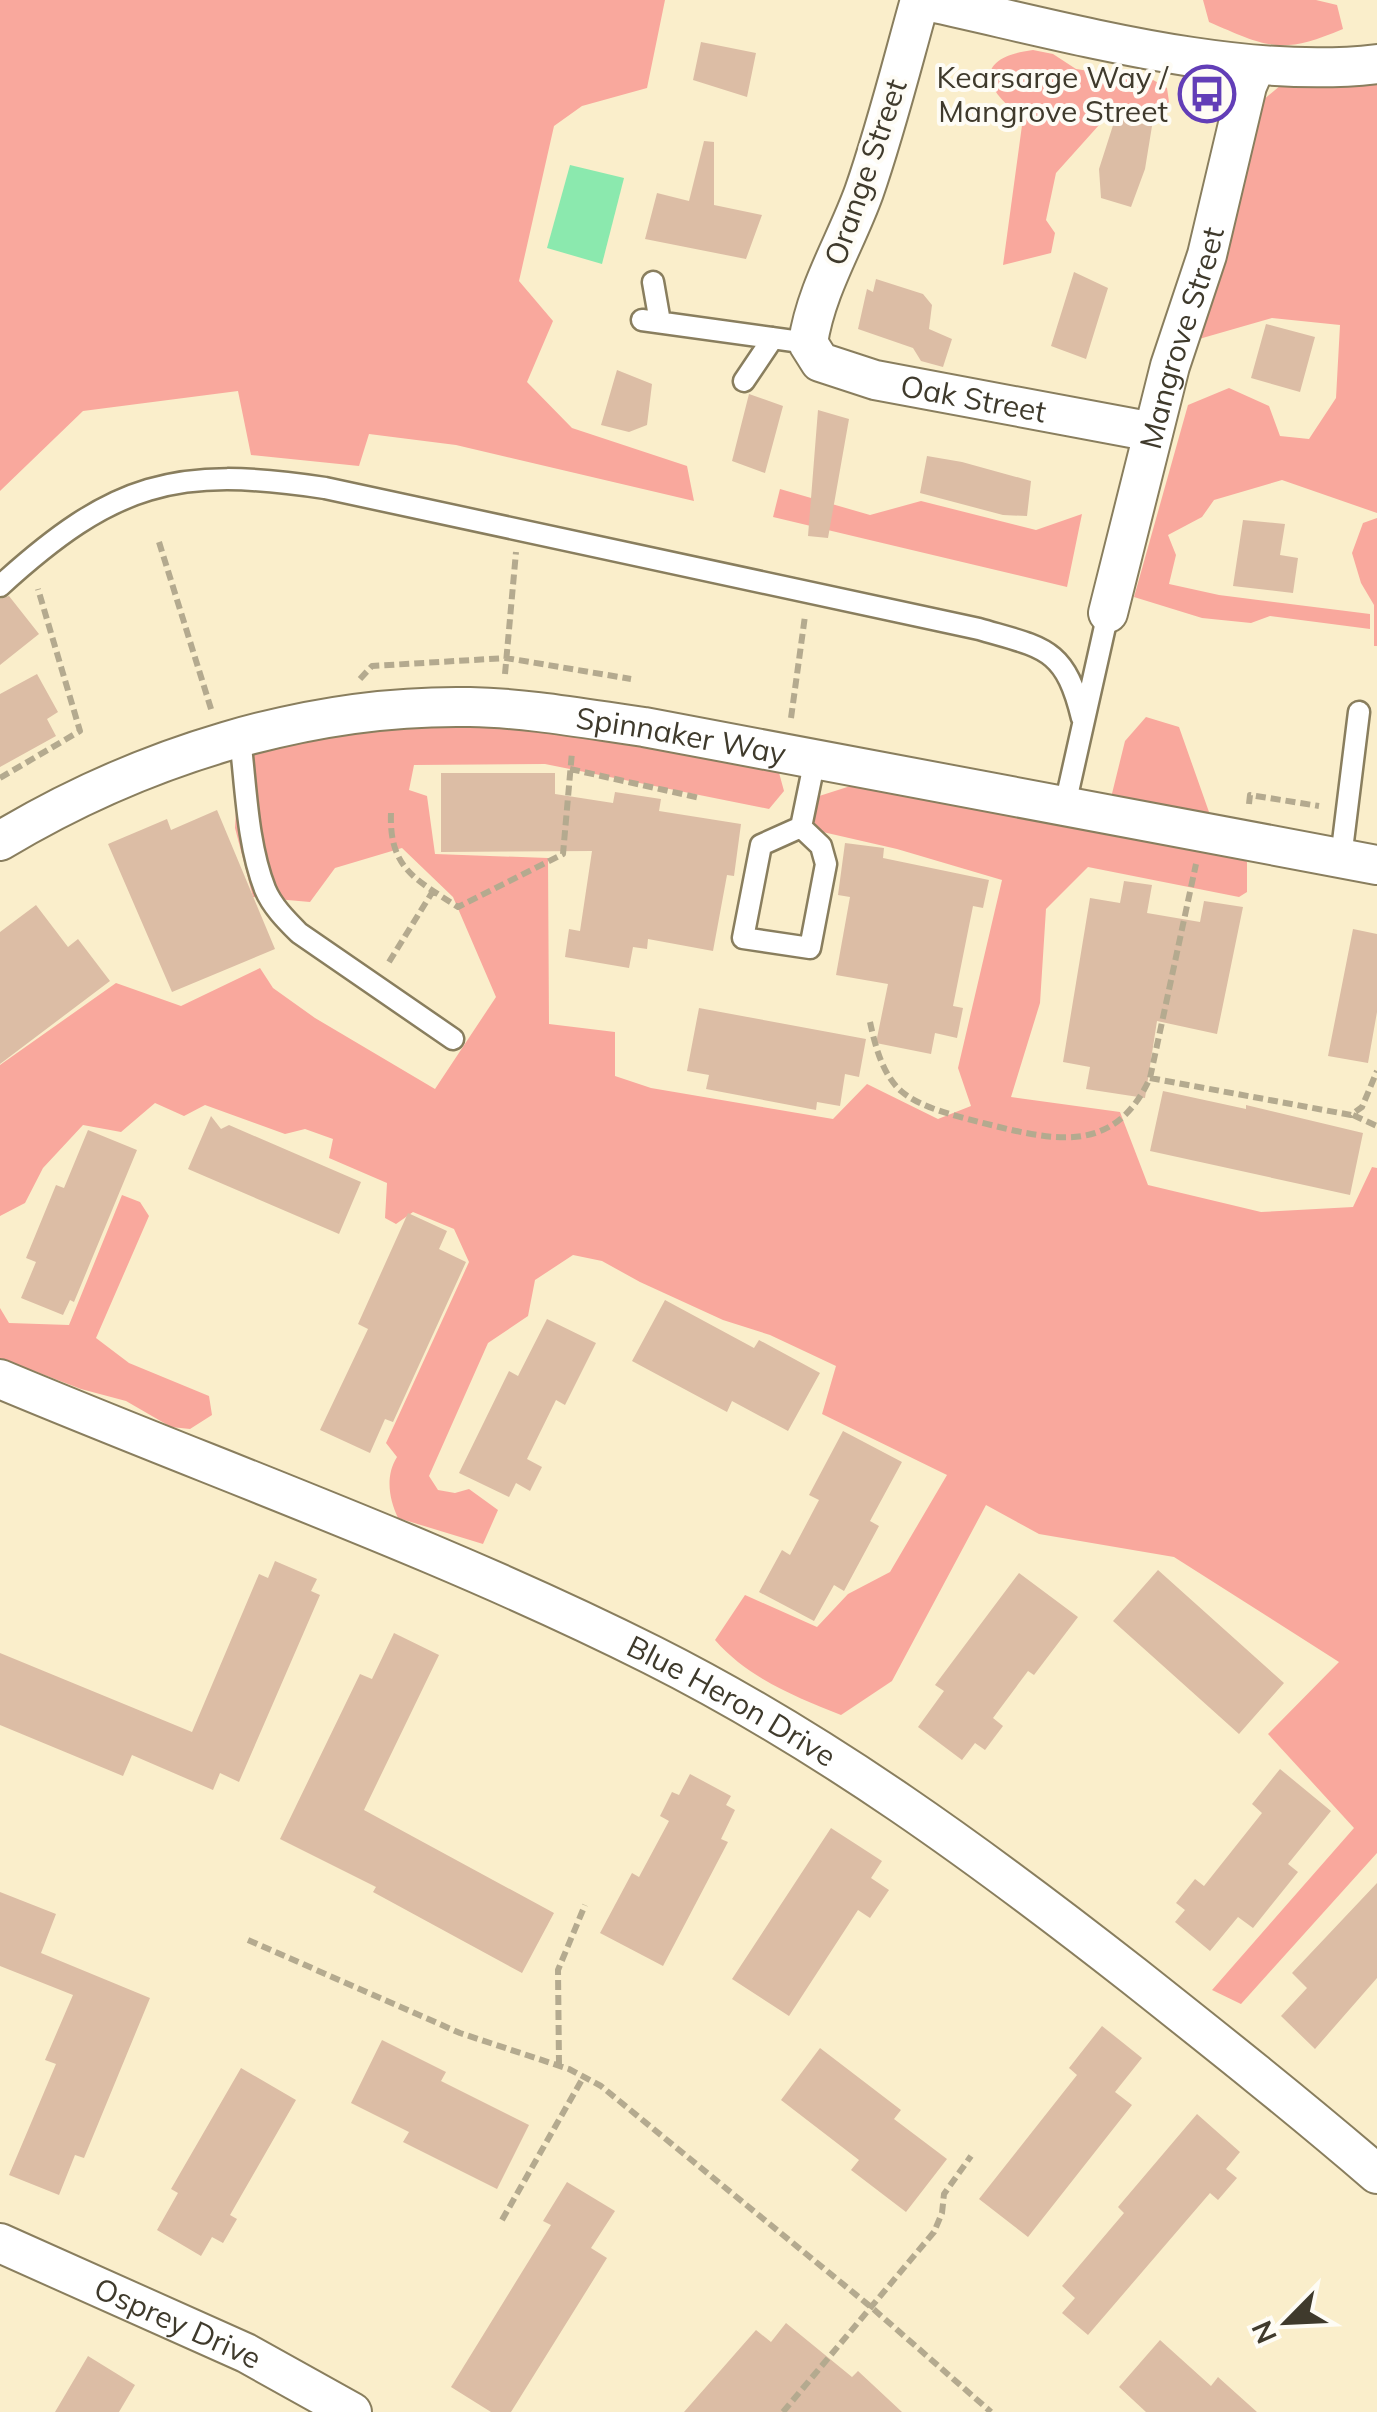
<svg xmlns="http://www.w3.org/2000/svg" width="1377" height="2412" viewBox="0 0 1377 2412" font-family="Mulish,sans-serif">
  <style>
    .forest { fill: #f9a89d }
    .water { fill: #8be9ae }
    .building { fill: #dcbda5 }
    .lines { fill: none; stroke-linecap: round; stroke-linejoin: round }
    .lane-casing { stroke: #897e5e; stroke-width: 25 }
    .street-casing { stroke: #897e5e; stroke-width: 42 }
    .path { stroke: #b4aa8f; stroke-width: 6; stroke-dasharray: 10 5; stroke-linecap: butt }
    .lane { stroke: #fff; stroke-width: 20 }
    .street { stroke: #fff; stroke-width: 38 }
    .labels { text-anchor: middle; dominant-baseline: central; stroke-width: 8; stroke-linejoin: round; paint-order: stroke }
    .poi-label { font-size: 30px; fill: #3f3a2c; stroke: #fefcf5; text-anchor: end }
    .street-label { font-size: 30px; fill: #3f3a2c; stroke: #fefcf5 }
  </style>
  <rect width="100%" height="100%" fill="#faeecb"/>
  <!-- forest -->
  <path class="forest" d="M0,0H665L647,88L582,106L554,126L519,281L553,321L527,382L572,428L687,466L694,501L456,445L369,434L359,466L251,455L238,391L83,411L0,491Z
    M1203,0H1316L1337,5L1343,29C1281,55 1269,48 1209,22Z
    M1033,50L1053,54L1076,69L1128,77L1141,73L1167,88L1169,102L1160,112L1138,113L1117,105L1056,173L1046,220L1055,233L1051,253L1003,265L1023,118C982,88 973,58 1033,50Z
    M1287,80L1377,82V513L1282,480L1214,500L1202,517L1168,535L1176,555L1169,584L1219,595L1370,614V629L1270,616L1251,623L1202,618L1134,597L1188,405L1229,388L1269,406L1280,436L1309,439L1336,398L1340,325L1272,318L1199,339L1223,243L1251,110Z
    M780,489L870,515L921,501L1036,530L1082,514L1067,587L773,517Z
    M1377,518V646H1374V605L1361,583L1352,553L1363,523Z
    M1146,717L1179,727L1209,812L1211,838L1247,862V892L1239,897L1088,867L1046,909L1040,1003L1011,1097L1120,1112L1148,1185L1261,1212L1353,1207L1372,1167L1377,1168V1853L1241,2004L1212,1990L1354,1828L1268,1734L1339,1662L1174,1557L1039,1534L986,1505L892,1681L841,1715C796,1697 748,1678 715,1640L745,1595L817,1627L848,1594L890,1572L947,1475L822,1414L836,1366L770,1335L723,1320L640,1282L602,1261L573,1255L535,1280L528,1316L488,1343L429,1476L438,1490L455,1493L469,1489L498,1510L483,1544L398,1518C389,1499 385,1476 397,1457L386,1443L469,1262L454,1229L413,1212L396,1224L385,1218L387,1183L329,1158L333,1139L305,1129L285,1134L205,1105L184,1116L155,1103L121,1132L83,1125L43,1168L25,1203L0,1216V1065L116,983L181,1006L260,968L273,988L315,1018L435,1089L496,997L453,897L402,848L335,868L310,902L253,897L235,828L239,757L278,741L429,719L573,736L778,769L784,791L769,809L545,764L414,765L409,790L427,796L435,854L548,858L549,1024L615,1032V1076L651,1088L833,1119L867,1084L938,1119L971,1106L958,1068L1002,880L897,849L801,827L813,798L863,782L1106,818L1125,741Z
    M122,1195L140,1202L149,1216L96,1338L129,1363L209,1396L212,1415L190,1429L171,1427L126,1401L81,1389L0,1358V1308L9,1323L69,1325Z"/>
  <!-- water -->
  <path class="water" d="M570,165L624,178L602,264L547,248Z"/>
  <!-- building -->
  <path class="building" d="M701,42L756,53L747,97L693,80Z
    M1116,116L1152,126L1145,169L1131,207L1101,198L1099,169Z
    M704,141L714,142V205L762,215L746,259L645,239L657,193L689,201Z
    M1074,272L1108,288L1086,359L1051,346Z
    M876,279L923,294L932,305L929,329L952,339L943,367L921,361L913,348L858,329L867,289L873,292Z
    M1266,324L1315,337L1300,392L1251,378Z
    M617,370L652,384L647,425L629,432L601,425Z
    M749,394L783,406L765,473L732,461Z
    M818,410L849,419L828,538L808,536Z
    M927,456L962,462L1031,481L1027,516L1003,515L920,493Z
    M1243,520L1285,524L1280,555L1298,558L1293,593L1233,586Z
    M9,596L39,634L0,665V599Z
    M37,674L58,712L47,719L56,736L0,767V694Z
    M441,773H555V794L613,803L615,792L661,799L659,811L741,824L734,876L727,875L713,951L648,939L647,949L633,947L629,968L565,957L569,929L580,931L592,851L441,852Z
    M217,810L275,949L172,992L108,844L167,819L171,830Z
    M845,843L884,848L883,858L989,880L983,908L973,906L953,1006L963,1008L957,1038L935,1033L931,1054L876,1043L888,984L836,975L850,897L838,895Z
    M1124,881L1152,885L1147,913L1200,922L1204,901L1243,907L1217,1034L1157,1021L1145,1098L1086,1089L1090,1067L1063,1062L1090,898L1120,903Z
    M36,905L68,947L78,939L110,981L0,1064V932Z
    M1353,929L1377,934V1012L1368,1063L1328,1056Z
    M699,1008L866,1039L859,1077L845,1074L840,1106L817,1102L816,1110L706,1089L709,1075L687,1071Z
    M1163,1091L1246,1109V1105L1363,1133L1350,1195L1150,1151Z
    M211,1116L221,1129L229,1125L361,1182L339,1234L188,1169Z
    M88,1130L137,1150L74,1302L70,1300L63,1315L21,1298L36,1262L26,1258L56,1185L64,1188Z
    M408,1213L447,1231L439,1249L466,1262L393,1422L385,1419L370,1453L320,1430L368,1329L358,1324Z
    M665,1300L754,1348L759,1340L820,1373L788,1431L732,1401L727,1412L632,1361Z
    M547,1319L596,1343L565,1405L556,1400L527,1459L542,1467L530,1491L516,1483L509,1497L459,1473L509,1371L518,1376Z
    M843,1431L902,1462L870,1521L879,1526L844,1591L834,1585L814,1621L759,1592L782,1550L790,1555L819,1500L809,1495Z
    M275,1561L317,1579L311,1591L320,1595L239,1782L220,1773L213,1790L132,1755L123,1776L0,1725V1653L192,1732L259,1574L268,1578Z
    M1158,1570L1284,1683L1239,1734L1113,1621Z
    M1019,1573L1078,1617L1034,1675L1028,1671L993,1718L1003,1726L985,1750L975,1743L962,1760L918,1727L944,1691L935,1685Z
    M394,1633L439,1655L364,1810L554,1913L522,1973L373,1892L376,1887L280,1839L360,1674L372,1679Z
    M1280,1769L1331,1811L1288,1864L1298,1872L1253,1928L1238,1917L1210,1951L1175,1922L1185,1910L1176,1903L1195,1879L1204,1886L1262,1813L1252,1804Z
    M690,1774L731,1796L726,1805L735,1810L721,1839L728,1842L663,1966L600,1933L632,1873L639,1877L669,1821L660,1816L672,1792L679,1795Z
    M831,1828L882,1861L871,1878L889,1890L870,1918L858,1910L789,2016L732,1979Z
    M1377,1883V1978L1315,2049L1281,2016L1307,1988L1292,1973Z
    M0,1892L56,1914L41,1953L150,1998L84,2158L75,2155L59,2195L9,2175L56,2064L45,2060L73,1995L0,1966Z
    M1102,2026L1142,2058L1115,2092L1132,2105L1028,2237L979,2199L1077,2075L1069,2068Z
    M382,2040L446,2072L441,2081L529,2125L497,2189L403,2142L409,2132L351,2103Z
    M820,2048L901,2110L894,2119L947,2159L906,2212L851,2170L859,2160L781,2100Z
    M241,2068L296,2100L230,2215L237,2219L223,2243L212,2237L201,2256L157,2230L178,2193L171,2189Z
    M1197,2114L1240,2152L1226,2169L1237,2178L1218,2200L1210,2193L1088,2335L1062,2313L1075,2298L1062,2286L1124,2213L1118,2207Z
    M567,2182L615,2211L591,2248L607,2258L511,2412H491L451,2387L551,2225L543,2221Z
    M786,2323L852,2377L858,2371L902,2412H684L756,2330L771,2342Z
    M1160,2340L1211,2386L1218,2377L1257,2412H1146L1119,2387Z
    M88,2356L135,2385L119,2412H55Z"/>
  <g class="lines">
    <!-- lane casing -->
    <g class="lane-casing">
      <path id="lane" d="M653,282L660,322
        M642,320L808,343
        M744,381L773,338
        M0,586C113,483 175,465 325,488L979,629C1044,648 1065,647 1082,718
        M240,738C246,786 247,843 265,889C272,906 286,920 299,933L453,1039
        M1065,805L1108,613
        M801,827L821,846L826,864L810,948L743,938L761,845L801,827L815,759
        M1341,858L1359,712"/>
    </g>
    <!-- street casing -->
    <g class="street-casing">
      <g id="street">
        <path id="s1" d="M920,0C902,64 886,129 864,192C846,242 816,289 808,343L820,362L875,380L1153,432"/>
        <path d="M921,0C1062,30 1234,81 1377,64"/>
        <path id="s2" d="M1108,613L1170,366L1207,255L1247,86L1256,65"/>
        <path id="s3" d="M0,841C140,757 307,704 470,707C528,708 587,719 644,727L1377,865"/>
        <path id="s4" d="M0,1379C217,1470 441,1549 652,1655C825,1742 982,1857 1134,1976C1216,2041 1298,2106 1377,2174"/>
        <path id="s5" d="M0,2243L246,2353L352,2412"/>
      </g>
    </g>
    <!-- path -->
    <path class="path" d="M159,542L212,712
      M505,674L516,552
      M360,679L372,666L506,658L631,679
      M791,718L805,616
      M570,769L700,798
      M0,778L80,731L38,589
      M1249,804L1250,795L1319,806
      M391,813C389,868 415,879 458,907L563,854L572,752
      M389,962L433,891
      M870,1022C875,1045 882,1074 901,1091C921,1108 953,1115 979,1122C1048,1139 1113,1159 1150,1078L1196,864
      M1150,1078L1351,1115L1362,1107L1377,1071
      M1353,1115L1377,1126
      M248,1940L460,2033L569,2069L601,2086L871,2307L991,2412
      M559,2065L558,1970L585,1905
      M502,2220L584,2076
      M783,2412L934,2232L942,2213L944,2194L971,2156"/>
    <!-- lane -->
    <use href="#lane" class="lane"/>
    <!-- street -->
    <use href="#street" class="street"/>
  </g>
  <!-- icons -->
  <defs>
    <g id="bus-ring" transform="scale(2.875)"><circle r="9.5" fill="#fefcf5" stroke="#623eb7" stroke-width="1.5"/><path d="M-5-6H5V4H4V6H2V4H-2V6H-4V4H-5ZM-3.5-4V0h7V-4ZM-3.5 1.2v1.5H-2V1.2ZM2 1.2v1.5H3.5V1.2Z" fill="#623eb7"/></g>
  </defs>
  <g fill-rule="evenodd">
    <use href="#bus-ring" x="1207" y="94"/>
  </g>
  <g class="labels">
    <!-- poi labels -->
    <g class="poi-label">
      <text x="1168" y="77">Kearsarge Way /<tspan x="1168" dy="34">Mangrove Street</tspan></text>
    </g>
    <!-- street labels -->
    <g class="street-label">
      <text transform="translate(865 172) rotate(-71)">Orange Street</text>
      <text stroke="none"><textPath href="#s2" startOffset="285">Mangrove Street</textPath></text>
      <text stroke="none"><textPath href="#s1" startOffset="542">Oak Street</textPath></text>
      <text stroke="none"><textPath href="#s3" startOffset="708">Spinnaker Way</textPath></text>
      <text stroke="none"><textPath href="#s4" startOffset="800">Blue Heron Drive</textPath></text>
      <text stroke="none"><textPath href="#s5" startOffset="195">Osprey Drive</textPath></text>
    </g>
  </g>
  <!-- north arrow -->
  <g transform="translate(1287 2322) rotate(246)" stroke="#fefcf5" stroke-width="8" paint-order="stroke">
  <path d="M0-8L18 38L0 25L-18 38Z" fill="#3f3a2c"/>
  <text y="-15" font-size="28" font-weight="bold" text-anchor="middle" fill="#3f3a2c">N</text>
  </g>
</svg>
